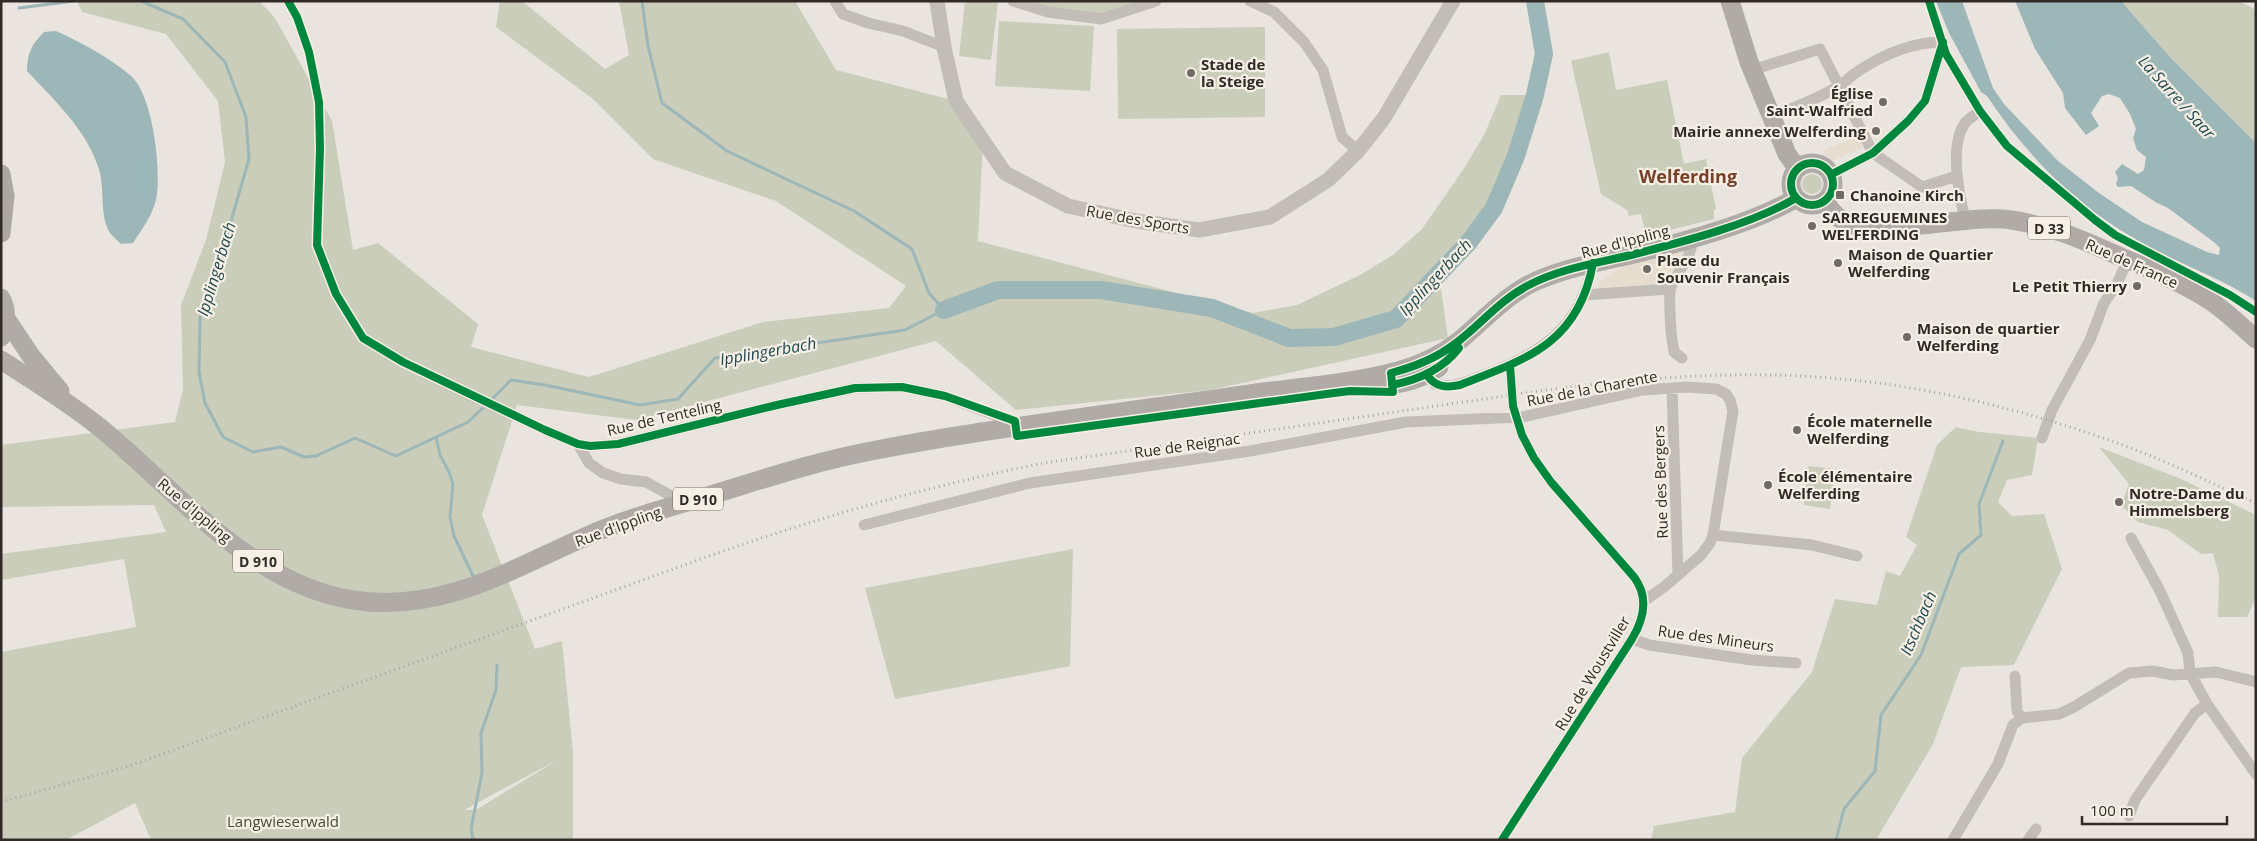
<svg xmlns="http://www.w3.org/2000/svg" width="2257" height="841" viewBox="0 0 2257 841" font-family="'Open Sans',sans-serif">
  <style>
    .green { fill: #c9cdb9; fill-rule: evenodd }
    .plaza { fill: #e6ddcf }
    .water { fill: #9db6b8 }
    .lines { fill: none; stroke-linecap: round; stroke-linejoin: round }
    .stream { stroke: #9db6b8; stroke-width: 3 }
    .river { stroke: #9db6b8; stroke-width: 18 }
    .minor { stroke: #c2bdb7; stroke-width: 11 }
    .tertiary { stroke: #c2bdb7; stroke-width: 15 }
    .primary { stroke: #b0aba7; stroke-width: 19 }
    .trunk { stroke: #aca7a2; stroke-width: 19 }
    .rail { stroke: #a9a5a1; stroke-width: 3; stroke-dasharray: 1 4; stroke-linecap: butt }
    .cycleway-casing { stroke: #f6efe5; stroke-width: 11 }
    .cycleway { stroke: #00873e; stroke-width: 8 }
    .poi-dot { fill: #716b66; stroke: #f6efe5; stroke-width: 2 }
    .labels { text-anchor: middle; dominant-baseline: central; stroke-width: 4.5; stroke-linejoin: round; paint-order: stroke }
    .shield { fill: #f6efe5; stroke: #6c655f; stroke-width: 1 }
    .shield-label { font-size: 14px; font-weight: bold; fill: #312a26 }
    .poi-label { font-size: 15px; font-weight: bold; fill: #312a26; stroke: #f6efe5; text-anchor: start }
    .street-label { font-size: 15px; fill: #312a26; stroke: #f6efe5 }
    .park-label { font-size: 15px; fill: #3f4d2d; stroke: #f6efe5 }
    .water-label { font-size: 16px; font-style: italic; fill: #21484e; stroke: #f6efe5 }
    .quarter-label { font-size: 18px; font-weight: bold; fill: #774029; stroke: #f6efe5 }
  </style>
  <rect width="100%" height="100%" fill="#e9e4de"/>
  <!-- green -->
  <path class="green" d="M77,1H259L275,18L332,121L353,250L378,243L478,324L471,347L589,377L763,322L889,308L906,286L776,201L653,159L593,99L496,27L500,1H522L605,69L629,55L619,1H795L836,70L956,101L983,142L978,241L1253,313L1297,305L1360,275L1393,255L1422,229L1465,167L1485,133L1501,95H1535C1523,133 1512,171 1494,206C1481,232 1458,254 1439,275L1448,338L1210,390L1016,410L936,341L636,420L517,405L482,515L535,649L562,641L573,752V840H151L135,803L66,840H1V652L136,627L124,559L1,580V554L166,532L154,505L1,507V445L175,422L183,390L181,305L206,240L225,162L218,101L166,34L82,12ZM559,759L476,810H466V809Z
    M965,1L998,2L991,60L959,56Z
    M1013,1H1156L1101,19Z
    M2121,1H2239L2256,10V143L2169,56Z
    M999,21L1094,26L1090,91L995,86Z
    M1265,27V117L1118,119L1117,29Z
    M1609,52L1616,90L1667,80L1684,164L1706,159L1716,209L1714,210V219L1646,236L1641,214L1629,216L1627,210L1601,194L1571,61Z
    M1802 184a10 10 0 1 1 20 0a10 10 0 1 1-20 0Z
    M1956,427L1979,432L2038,438L2032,475L2007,480L1998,502L2012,516L2044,514L2062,569L2014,665L1961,667L1933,744L1876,840H1651L1654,826L1735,812L1742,758L1812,672L1835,599L1877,605L1886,571L1900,576L1917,545L1906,537L1937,445Z
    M2099,447L2181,479L2256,515V597L2247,617H2218L2219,576L2213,553L2201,554L2168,530L2138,522L2121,505L2129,484Z
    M1808,466L1835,469L1830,509L1804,505Z
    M1073,549L1070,666L895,699L865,588Z"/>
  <!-- plaza -->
  <path class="plaza" d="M1858,136L1863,148L1832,161L1822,151Z
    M1682,252L1667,285L1599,290L1598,283L1627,264Z"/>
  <!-- water -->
  <path class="water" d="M1936,1H1962L1993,88L2004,104L2058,161L2099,193L2142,222L2207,252L2219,255L2220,248L2215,243L2168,208L2157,203L2131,186L2118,187L2116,184L2118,178L2115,172L2122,164L2138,174L2144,170L2146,157L2137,150L2133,138L2136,129L2130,114L2120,98L2109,94L2102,96L2091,113L2099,126L2086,135L2065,108L2063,93L2035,49L2015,1H2121L2169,56L2256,143V301C2218,276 2175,263 2137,240C2074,204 2027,156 1987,96L1981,92L1949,33Z
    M56,31C82,43 109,57 131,76C153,95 162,172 156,200C152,216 142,229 133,243L121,244C117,240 113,237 110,233C99,215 105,188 99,169C86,129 55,101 27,71C27,53 32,44 44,32Z"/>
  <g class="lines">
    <!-- stream -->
    <path class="stream" d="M141,1L183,19L225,62L246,117L249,159L222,252L200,318L199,372L205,403L223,437L253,452L281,447L304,457L316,456L355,438L396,456L468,422L486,405
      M19,8L74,1
      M490,401L511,380L545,385L640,405L678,399L715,358L905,330L944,310L929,293L912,249L854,211L727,151L662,103L648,46L642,1
      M436,437L440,455L449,472L453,484L450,517L454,536L474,578
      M473,840L471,829L482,773L481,733L496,690L497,665
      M1836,840L1844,809L1875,771L1881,715L1921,655L1959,554L1981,535L1979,504L2003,441"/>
    <!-- river -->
    <path class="river" d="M944,310L998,290H1101L1212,308L1289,338L1334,337L1396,319L1469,242L1494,208L1516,156L1535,95L1544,54L1535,1"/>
    <!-- minor -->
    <path class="minor" d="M835,1L843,14L868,23L903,31L944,47
      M1013,1L1048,12L1101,19L1156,1
      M1250,1L1274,12L1304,42L1323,70L1342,137L1358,151
      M1752,70L1820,49L1873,153L1922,187L1957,176
      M1772,116C1794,108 1818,99 1839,86C1844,83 1849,78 1854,74C1880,56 1911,42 1943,42L1925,101L1908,121L1873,153L1832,174
      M1965,219C1959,194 1949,145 1965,123C1969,118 1975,115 1980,111
      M317,245L336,294L363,338L403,362L472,396L545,430L578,444L590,446L618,444L777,405L855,388L902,387L945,396L1003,418L1006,429
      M1584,295L1670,289
      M1682,358L1674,352L1673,346C1671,336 1668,295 1671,287C1677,271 1694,256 1692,237
      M1424,370L1435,384C1453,389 1465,382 1482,376C1541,354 1581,328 1593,263
      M1672,388L1678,574
      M2042,438L2052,410L2090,340L2104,303L2117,284L2128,259
      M578,444L589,463L603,473L621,479L646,482L684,503
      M864,525L1030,483L1250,451L1406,422L1522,417L1643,390L1687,387L1716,389L1726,394L1730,400L1733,411L1713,535L1710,543L1701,555L1664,587L1644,601
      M1713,535L1812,545L1857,556
      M2131,538L2160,591L2188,653L2190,673L2207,704L2256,774
      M1632,639L1649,645L1752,660L1796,663
      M2015,676L2017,711L2022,718
      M2129,816L2135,800L2195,713L2207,704
      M1502,840L1632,639C1644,619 1649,597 1634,577L1551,482L1534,458L1522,435L1513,406L1510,365
      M1953,840L1998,764L2013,725L2022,718L2059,714L2074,707L2129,673L2153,671L2173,675L2216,672L2256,682
      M2028,840L2036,829"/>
    <!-- tertiary -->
    <path class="tertiary" d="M937,1L944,47L956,101L1005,173L1068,206L1136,221L1199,230L1270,217L1328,180L1358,151L1384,118L1453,1"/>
    <!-- primary -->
    <path class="primary" d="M1730,1L1749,62L1787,154L1797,168
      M1791 184a21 21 0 1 1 42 0a21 21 0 1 1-42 0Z
      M1824,202C1829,207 1834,214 1839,218C1871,243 1966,212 2011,220C2052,226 2083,240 2121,257C2151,269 2182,283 2209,300C2226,311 2241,326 2256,339
      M1,298C8,312 6,322 1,337
      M7,320L31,356L60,391
      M1,360C34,381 68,402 98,426C177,490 248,583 353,600C439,614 510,570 585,537C618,522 652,512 687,502C746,485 805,464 866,452C962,433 1059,421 1156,407C1195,402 1234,396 1272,391C1315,386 1357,382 1398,371C1420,365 1441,355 1459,341C1484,320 1506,295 1536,281C1566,268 1598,262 1630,255C1680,243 1753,224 1796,198
      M1380,385C1402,385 1421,379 1439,367"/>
    <!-- trunk -->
    <path class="trunk" d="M1,174L5,196L1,233"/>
    <!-- rail -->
    <path class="rail" d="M1,802L132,765L712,555C823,516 929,486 1044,463L1553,389C1640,378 1730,371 1818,377C1921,384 2024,409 2120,444C2167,461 2211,483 2256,503"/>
    <!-- cycleway casing -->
    <g class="cycleway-casing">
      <path id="cycleway" d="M288,1L297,17L309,52L319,102L320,148L317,245L336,294L363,338L403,362L545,430L578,444L590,446L618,444L777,405L855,388L902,387L945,396L1015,421L1017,436L1334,393L1350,391L1393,392L1391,373C1414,367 1437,358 1456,343C1480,325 1499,301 1527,286C1560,268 1599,263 1635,254C1686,241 1752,224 1796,198
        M1929,1L1946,54L1980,111L2007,146L2095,220L2115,235L2230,295L2256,312
        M1791 184a21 21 0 1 1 42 0a21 21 0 1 1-42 0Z
        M1832,174L1873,153L1908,121L1925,101L1943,42
        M1427,375C1435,387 1446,388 1460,385C1527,359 1579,343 1593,263
        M1392,385C1418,380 1442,370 1459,348
        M1502,840L1632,639C1644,619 1649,597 1634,577L1551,482L1534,458L1522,435L1513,406L1510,365"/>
    </g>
    <!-- cycleway -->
    <use href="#cycleway" class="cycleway"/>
  </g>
  <!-- markers -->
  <g class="poi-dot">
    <circle cx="1191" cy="73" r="5"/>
    <circle cx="1883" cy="102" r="5"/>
    <circle cx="1876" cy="131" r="5"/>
    <rect x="1835" y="190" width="10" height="10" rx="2.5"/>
    <circle cx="1812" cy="226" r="5"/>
    <circle cx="1838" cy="263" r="5"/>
    <circle cx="1647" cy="269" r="5"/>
    <circle cx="2137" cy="286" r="5"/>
    <circle cx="1907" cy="337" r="5"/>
    <circle cx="1797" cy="430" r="5"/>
    <circle cx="1768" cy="485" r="5"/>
    <circle cx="2119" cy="502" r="5"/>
  </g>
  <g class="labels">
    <!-- shield labels -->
    <g class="shield">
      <rect x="2028" y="216.5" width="42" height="23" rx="4"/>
      <rect x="673" y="487.5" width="50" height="23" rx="4"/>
      <rect x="233" y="549.5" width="50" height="23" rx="4"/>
    </g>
    <g class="shield-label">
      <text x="2049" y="228">D 33</text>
      <text x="698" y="499">D 910</text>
      <text x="258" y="561">D 910</text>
    </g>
    <!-- poi labels -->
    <g class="poi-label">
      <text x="1201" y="64">Stade de<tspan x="1201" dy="17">la Steige</tspan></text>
      <text x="1873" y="93" text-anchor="end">Église<tspan x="1873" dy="17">Saint-Walfried</tspan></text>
      <text x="1866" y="131" text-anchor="end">Mairie annexe Welferding</text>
      <text x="1850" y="195">Chanoine Kirch</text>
      <text x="1822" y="217">SARREGUEMINES<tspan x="1822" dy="17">WELFERDING</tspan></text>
      <text x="1848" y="254">Maison de Quartier<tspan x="1848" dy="17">Welferding</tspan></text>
      <text x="1657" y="260">Place du<tspan x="1657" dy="17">Souvenir Français</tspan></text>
      <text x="2127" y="286" text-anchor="end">Le Petit Thierry</text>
      <text x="1917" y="328">Maison de quartier<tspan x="1917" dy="17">Welferding</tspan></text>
      <text x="1807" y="421">École maternelle<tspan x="1807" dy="17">Welferding</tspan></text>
      <text x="1778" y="476">École élémentaire<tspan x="1778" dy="17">Welferding</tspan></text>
      <text x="2129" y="493">Notre-Dame du<tspan x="2129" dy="17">Himmelsberg</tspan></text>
    </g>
    <!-- street labels -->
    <g class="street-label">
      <text transform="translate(1138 219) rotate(10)">Rue des Sports</text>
      <text transform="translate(1625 241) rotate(-15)">Rue d'Ippling</text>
      <text transform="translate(2132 263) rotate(24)">Rue de France</text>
      <text transform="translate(1592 388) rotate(-11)">Rue de la Charente</text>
      <text transform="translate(664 417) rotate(-13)">Rue de Tenteling</text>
      <text transform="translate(1187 445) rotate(-8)">Rue de Reignac</text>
      <text transform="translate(1660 482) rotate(-92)">Rue des Bergers</text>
      <text transform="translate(195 510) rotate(40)">Rue d'Ippling</text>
      <text transform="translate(618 526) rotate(-20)">Rue d'Ippling</text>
      <text transform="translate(1716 638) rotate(8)">Rue des Mineurs</text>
      <text transform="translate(1592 673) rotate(-59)">Rue de Woustviller</text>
    </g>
    <!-- park labels -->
    <g class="park-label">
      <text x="283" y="821">Langwieserwald</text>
    </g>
    <!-- water labels -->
    <g class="water-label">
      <text transform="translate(2177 97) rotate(48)">La Sarre / Saar</text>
      <text transform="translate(216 269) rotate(-73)">Ipplingerbach</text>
      <text transform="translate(1435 277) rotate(-47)">Ipplingerbach</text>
      <text transform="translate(768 351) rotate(-10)">Ipplingerbach</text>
      <text transform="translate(1918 623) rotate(-67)">Itschbach</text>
    </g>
    <!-- quarter labels -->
    <g class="quarter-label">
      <text x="1688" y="176">Welferding</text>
    </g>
  </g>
  <!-- border -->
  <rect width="2257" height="841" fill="none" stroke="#312a26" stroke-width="5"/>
  <!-- scale -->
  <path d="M2082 816v8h145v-8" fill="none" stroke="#312a26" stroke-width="2.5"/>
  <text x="2090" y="816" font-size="15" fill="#312a26" stroke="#f6efe5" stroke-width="4" paint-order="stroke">100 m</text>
</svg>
